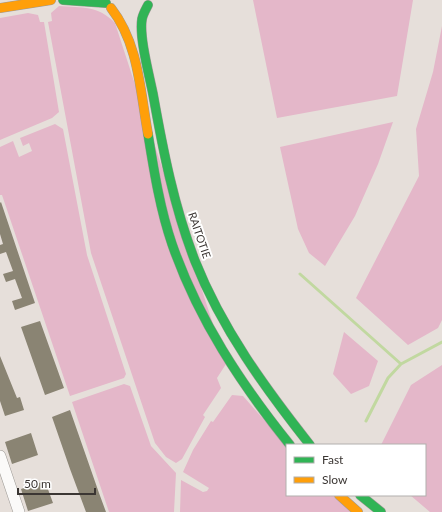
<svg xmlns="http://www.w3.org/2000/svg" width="442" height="512" viewBox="0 0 442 512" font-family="Lato,sans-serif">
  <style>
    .green { fill: #e4b7c9 }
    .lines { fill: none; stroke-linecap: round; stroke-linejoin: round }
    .stream { stroke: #c1d8a0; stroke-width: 3 }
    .building { fill: #8a8473 }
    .street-casing { stroke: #9d9995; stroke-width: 12 }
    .fast-casing { stroke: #9d9995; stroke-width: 10 }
    .slow-casing { stroke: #9d9995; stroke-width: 10 }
    .street { stroke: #fbfaf9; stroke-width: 11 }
    .fast { stroke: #30b455; stroke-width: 9 }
    .slow { stroke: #ff9f0a; stroke-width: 9 }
    .labels { text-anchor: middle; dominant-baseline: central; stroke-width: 4; stroke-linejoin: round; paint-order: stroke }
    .street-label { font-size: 11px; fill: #3b3633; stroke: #fff }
  </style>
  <rect width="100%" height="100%" fill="#e6dfda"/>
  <!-- green -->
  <path class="green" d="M253,0H413L397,96L277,118Z
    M59,6C82,8 98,5 115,23L226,364L217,378L221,388L203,415L205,417L182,459L176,463L166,457L155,443L91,253L48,22L52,21L51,13Z
    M28,13L38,15L40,22H44L59,112L52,118L0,140V18Z
    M442,26V320L438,328L408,345L356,298L419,176L416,129L433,72Z
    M393,122L378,164L355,216L325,266L309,253L298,229L280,147Z
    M55,124L63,129L87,255L126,374L124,378L70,396L2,195H0V147L13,141L19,157L32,151L29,143L23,146L20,138Z
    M344,332L378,361L369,386L351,394L333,374Z
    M442,365V512H430L410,495H425V445H381L411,385Z
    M124,384L130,386L151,446L176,473L174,512H109L72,402Z
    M232,395L243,396L287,446V495H333L353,512H180L181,480L203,492L207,491L209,488L183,472L193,450L211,421L213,422Z"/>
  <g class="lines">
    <!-- stream -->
    <path class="stream" d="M300,274L401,364
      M366,421L388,378L401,364L442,342"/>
  </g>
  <!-- building -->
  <path class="building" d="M1,202L35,303L15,310L12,301L22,298L15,279L6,282L3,274L13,271L6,252L0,254V245L3,244L0,234V203Z
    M40,321L64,388L45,395L21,327Z
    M0,356L17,398L20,397L24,410L5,416L0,401Z
    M70,410L99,493L106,512H86L70,469L52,417Z
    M31,433L38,455L12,464L5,442Z
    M45,481L53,503L28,511L21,489Z"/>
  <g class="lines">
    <!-- street casing -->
    <g class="street-casing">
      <path id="street" d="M0,456L19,512"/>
    </g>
    <!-- fast casing -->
    <g class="fast-casing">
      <path id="fast" d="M63,0L106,3
        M148,5C146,9 143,14 142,19C139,37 149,74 153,94C163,150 174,207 195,261C222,329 265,388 310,445
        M148,134C154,171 160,209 172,244C198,319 241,384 290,445
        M360,495L381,512"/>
    </g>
    <!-- slow casing -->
    <g class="slow-casing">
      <path id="slow" d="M0,8L51,0
        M111,8C139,44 140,91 148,134
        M339,495L358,512"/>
    </g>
    <!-- street -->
    <use href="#street" class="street"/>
    <!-- fast -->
    <use href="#fast" class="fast"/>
    <!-- slow -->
    <use href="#slow" class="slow"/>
  </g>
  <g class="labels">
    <!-- street labels -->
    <g class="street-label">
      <text transform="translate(200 235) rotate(71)">RAITOTIE</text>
    </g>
  </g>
  <!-- legend -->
  <rect x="286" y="444" width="140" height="52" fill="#ffffff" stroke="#b1afad"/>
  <rect x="294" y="457" width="20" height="6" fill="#30b455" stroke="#b1afad"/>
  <text x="322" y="464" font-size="12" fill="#3b3633">Fast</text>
  <rect x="294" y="477" width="20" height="6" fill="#ff9f0a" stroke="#b1afad"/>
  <text x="322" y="484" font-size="12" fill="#3b3633">Slow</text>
  <!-- scale -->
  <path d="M18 488v6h77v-6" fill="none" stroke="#3b3633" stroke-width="2"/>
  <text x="24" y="488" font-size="12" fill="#3b3633" stroke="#ffffff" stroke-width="3" paint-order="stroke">50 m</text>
</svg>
